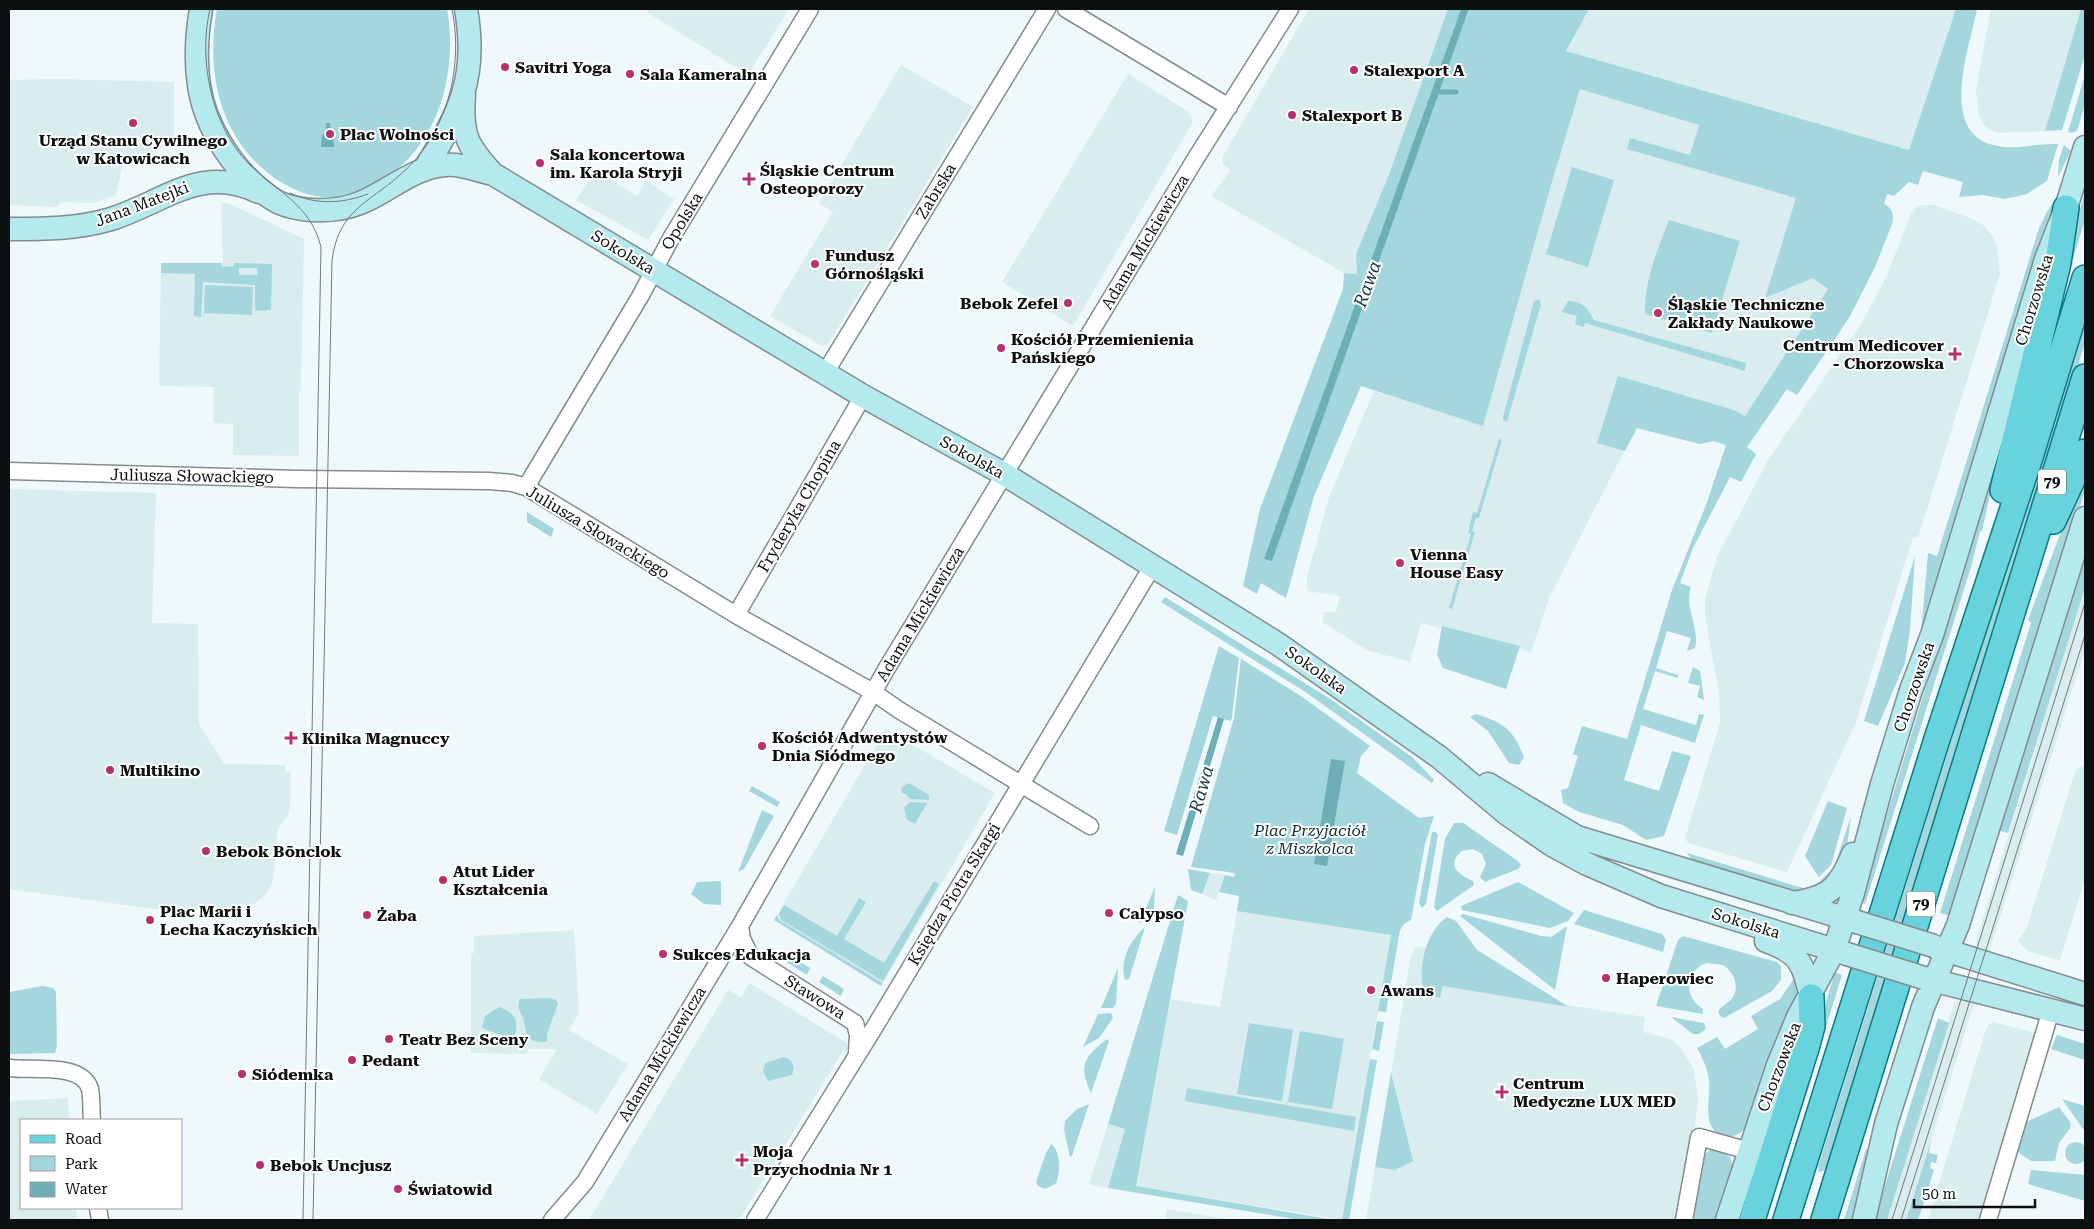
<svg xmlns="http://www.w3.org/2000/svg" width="2094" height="1229" viewBox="0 0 2094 1229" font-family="'Roboto Serif',serif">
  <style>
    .built { fill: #d9ecee; fill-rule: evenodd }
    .green { fill: #a4d6dd; fill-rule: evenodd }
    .water { fill: #6daeb7 }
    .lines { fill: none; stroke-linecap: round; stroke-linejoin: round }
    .stream { stroke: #6daeb7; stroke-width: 5 }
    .street-casing { stroke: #838c8e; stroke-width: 19 }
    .secondary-casing { stroke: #838c8e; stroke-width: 25 }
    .primary-casing { stroke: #087b86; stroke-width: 28 }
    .street { stroke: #fff; stroke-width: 16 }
    .secondary { stroke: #b4e9ee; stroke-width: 22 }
    .primary { stroke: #69d3dd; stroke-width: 25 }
    .tram { stroke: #747a7b; stroke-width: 1 }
    .secondary-bridge-casing { stroke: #838c8e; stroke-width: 25; stroke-linecap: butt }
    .secondary-bridge { stroke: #b4e9ee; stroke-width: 22 }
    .poi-dot { fill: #b93070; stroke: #fff; stroke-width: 2 }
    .labels { text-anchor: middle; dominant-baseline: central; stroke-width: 4; stroke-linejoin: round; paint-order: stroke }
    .shield { fill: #fff; stroke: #565858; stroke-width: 1 }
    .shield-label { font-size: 15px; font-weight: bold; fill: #0d1010 }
    .poi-label { font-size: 16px; font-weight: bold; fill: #0d1010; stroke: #fff; text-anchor: start }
    .street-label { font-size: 16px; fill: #0d1010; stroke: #fff }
    .park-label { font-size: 16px; font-style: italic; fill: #0e3034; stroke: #fff }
    .water-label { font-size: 18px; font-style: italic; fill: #18393d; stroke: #fff }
  </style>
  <rect width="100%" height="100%" fill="#eff9fb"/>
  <!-- built -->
  <path class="built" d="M648,9H789L748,75L648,13Z
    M1309,9H1448L1388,177L1356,254L1357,274L1344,273L1211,196L1231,170L1223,164V156Z
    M1589,9H1956L1910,150L1597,62L1566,51Z
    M1991,9H2081L2045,131L1996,133L1985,126L1979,117L1976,90Z
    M901,65L973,107L832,338L829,343L822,346L770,316L833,212L819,203Z
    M1128,74L1189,112L1193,122L1073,326L1002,282Z
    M57,79L174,82V138L169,144L122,167L116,195L94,203L61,202L56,207L9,205V80Z
    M1574,79L1893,180L1884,204L1726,445L1713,441L1700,444L1636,428L1549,598L1531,652L1421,623L1410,662L1367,650L1322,622L1324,612H1336L1340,596L1307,591V578L1329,497L1374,391L1471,422Z
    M595,170L637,196L646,181L674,199L648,240L576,200Z
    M221,203H228L304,239L301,391L299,392V456L233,455V424L213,423L214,387L159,386L161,263H223Z
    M1924,205H1934L1973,219L1983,225L1993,237L1997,246L2000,274L1918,538L1913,537L1856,722L1787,872L1688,843L1685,838L1720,723L1719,694L1705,615V599L1717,557L1756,483L1767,462L1863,321L1887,275L1911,214L1917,207Z
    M9,489L156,493L152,623L198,624L199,724L224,764L285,765V772L291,773L290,807L288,816L278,828L273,881L266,894L254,904L219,910L155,909L9,889Z
    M2085,588V650L1988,955L1975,944Z
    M886,729L995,793L883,983L779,920L777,915Z
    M2085,765V878L2060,960L2029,952L2017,941L2026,930L2076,769Z
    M1210,873L1225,875L1216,900L1202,894Z
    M1237,911L1391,935L1342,1220L1136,1186L1170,999L1220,1007Z
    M574,930L579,1013L569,1030L628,1064L597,1114L539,1079L557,1049H528L527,1054L471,1053V954L474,953V936Z
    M1419,946L1427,948L1421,980L1427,994L1434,998H1440L1443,986L1645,1017L1643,1032L1671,1039L1680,1047L1694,1069L1698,1099L1694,1135L1678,1220H1366L1411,955L1415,948Z
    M751,984L850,1045L846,1052L843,1051L739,1220H589L728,990L741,997L748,985ZM784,1057L791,1060L794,1068L765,1063Z
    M1975,1000L1906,1220H1887L1955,1001Z
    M1993,1022L2036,1033L1980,1220H1928L1985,1032L1988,1025Z
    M68,1098L69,1120H21V1208H76L77,1220H9V1101Z
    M1108,1124L1125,1129L1108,1188L1089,1184Z
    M1167,1209L1232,1220H1165Z"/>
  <!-- green -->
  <path class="green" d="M217,9H447C459,75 437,152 374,185C358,193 341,198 323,197C302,195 285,186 268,173C218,133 206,69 217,9Z
    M1448,9H1461L1265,559L1272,560L1469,9H1589L1566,51L1909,150L1956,9H1977C1970,46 1938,131 1993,145C2014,151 2037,143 2058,144L2047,181L2027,194L2005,199L1983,195L1959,197L1963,182L1923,171L1918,185L1909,182L1894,196L1887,194L1884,204C1893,208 1894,215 1892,224L1875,267L1849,318L1797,395L1787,389L1747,447L1756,454L1741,482L1730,477L1693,548L1680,583L1691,587C1684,608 1700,628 1695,648L1687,651L1691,638L1667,631L1656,668L1678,675V678L1655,671L1643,709L1696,725L1699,714L1704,715L1695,743L1641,725L1624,780L1659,791L1672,751L1691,756L1664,836L1646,840L1623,825L1579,812L1563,803L1561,790L1568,788L1578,756L1573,754L1582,726L1627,739L1672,590L1706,505L1726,445L1713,441L1700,444L1637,428L1625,451L1597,443L1618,376L1734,410L1745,416L1828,289L1813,278L1765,298L1796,198L1627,149L1630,138L1690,155L1699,125L1580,89L1551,185L1483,426L1361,386L1314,496L1286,598L1261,583L1257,594L1243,586L1260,509L1343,289L1344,273L1357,274L1356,254L1388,177Z
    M2081,9H2085V55L2062,130L2045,131Z
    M2085,75V104L2077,131L2072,133L2068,132Z
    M2064,145L2071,151L2058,177L2059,160Z
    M1572,167L1614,180L1588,267L1546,254Z
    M2085,193V220L2046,346L2070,242Z
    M2055,202L1921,633L1928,553L1937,556L2039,228C2044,220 2048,206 2055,202Z
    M1669,220L1740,241L1712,333L1645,314C1644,281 1657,251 1669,220Z
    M161,263H221L222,267L234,266V263L272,264L271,310L255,311V285L203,282L201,317L194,316L195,274L161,273ZM239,268H257L258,275H239Z
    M205,285L253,287L252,315L204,313Z
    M1539,299L1541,304L1507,422L1503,420V417L1534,301Z
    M1568,301C1583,302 1587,307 1594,320L1746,363L1745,371L1585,323L1584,327L1575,324L1577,316L1562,312Z
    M2085,313V343L2050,457L1826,1170L1819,1172L1818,1167Z
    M2004,432L1982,531H1980L1971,567L1865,904L1860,902Z
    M1499,439L1502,440L1479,518H1476L1472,531L1475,532L1452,609L1449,608L1471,534L1468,533L1473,512L1477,513Z
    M2085,467V490L1952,916L1940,913L2031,623L2028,620Z
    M527,512L554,529L551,537L527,522Z
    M2085,550V588L2008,833L2000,831L1971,924L1969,923Z
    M1915,556L1910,630L1905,663L1878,726L1864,721Z
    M1165,597L1329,698L1412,757L1434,780L1432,783L1307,693L1161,602Z
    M1442,626L1520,646L1506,689L1443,668L1437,654Z
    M1219,646L1239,658L1232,717L1231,721L1213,716L1177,835L1164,831Z
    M1241,659L1301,696L1370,746L1361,756L1357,773L1419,818L1434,816L1425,844L1411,920L1404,924L1400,930L1386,1012L1378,1011L1391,935L1237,911L1239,896L1219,892L1225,875L1234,877L1235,873L1191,867L1234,718Z
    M1693,667L1700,671L1704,700L1697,697L1700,686L1688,683Z
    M1476,714C1504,723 1513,729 1524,757L1519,765L1509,763L1488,731L1470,717Z
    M909,783L929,795V800L910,799L906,794L902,793L901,788Z
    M752,786L780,802L777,807L749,791Z
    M1828,801L1847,808L1831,865L1819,877L1805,856Z
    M910,802L927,803L915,824L907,820L904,808Z
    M762,810L774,816L744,869L738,872Z
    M1851,816L1845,862L1826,887L1821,880L1834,868Z
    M1454,823H1463L1518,861L1521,865L1518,869L1485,882L1480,877L1486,864L1482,854L1473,849L1462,851C1445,865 1459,875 1473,881L1474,885L1437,911L1434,907L1445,839Z
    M1432,832H1435L1438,835L1426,904L1422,908L1419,903Z
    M1687,853L1816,892L1801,895L1693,862Z
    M1188,869L1210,873L1202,894L1191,890Z
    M721,881V905L704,904L691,894L697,882Z
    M934,881L939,884L883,981L781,920L779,914L784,905L837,936L859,898L866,902L844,939L884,963Z
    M1518,882L1574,913L1568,921L1550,928L1462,910L1461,906Z
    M1155,887L1154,909L1139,924Z
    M1178,895L1188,901L1136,1186L1334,1220H1300L1108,1188L1125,1129L1108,1124Z
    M1584,910L1662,934L1666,940L1663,952L1574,924Z
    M1463,914L1541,936L1551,937L1567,926L1555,990L1460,916Z
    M777,915L779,920L883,983L881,986L774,920Z
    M1447,917L1456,921L1477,950L1569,1007L1443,986L1440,998L1430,996L1422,984C1420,961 1427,931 1447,917Z
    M1145,927L1129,979L1125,980C1119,961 1131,939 1145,927Z
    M1683,936L1777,962L1781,966V980L1772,991L1724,1018L1720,1016L1718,1011C1722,1005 1729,1003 1733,997C1740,986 1733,971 1723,965L1706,963C1684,972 1684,998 1703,1009V1014L1656,1006L1678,940Z
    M788,955L810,968L807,975L785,961Z
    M1118,968L1116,1004L1113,1008H1101Z
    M1799,971L1800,988L1745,1129C1740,1134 1732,1138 1724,1136C1700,1129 1711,1099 1709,1081C1708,1069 1703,1059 1697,1048L1717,1037L1725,1049L1758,1029L1751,1016L1780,999Z
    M1835,972L1842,975L1766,1220H1760Z
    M823,976L844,989L841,996L819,982Z
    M43,986L53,988L56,992L57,1046L55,1053L9,1054V992Z
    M549,998L556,1000L558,1004L547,1034V1042C523,1043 528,1033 523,1018C520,1010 516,1008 520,999Z
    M499,1007C514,1012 519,1020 515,1036L509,1038L482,1028L485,1016Z
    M1111,1013L1113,1018L1099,1038L1083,1047L1098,1014Z
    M1671,1017L1704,1023L1706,1029L1699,1034H1693Z
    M1938,1018L1949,1023L1887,1220H1874Z
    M1377,1021L1384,1022L1379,1051L1372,1049Z
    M1249,1023L1293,1030L1282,1101L1237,1094Z
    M1300,1031L1344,1039L1332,1109L1288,1102Z
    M2057,1035L2085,1044V1060L2051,1049Z
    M1107,1039L1109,1041L1091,1093C1078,1065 1084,1057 1107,1039Z
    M784,1057L791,1060L794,1068L792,1075L768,1081L763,1071L765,1063Z
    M1370,1059L1377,1060L1349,1220H1342Z
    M1391,1073L1413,1161L1395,1170L1375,1167Z
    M1187,1088L1356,1117L1354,1131L1185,1101Z
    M2062,1099L2085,1106V1129H2083Z
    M1089,1104L1072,1156L1070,1157L1064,1130L1065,1121L1077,1109Z
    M2059,1107L2071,1123L2070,1128L2059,1143L2055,1161H2031L2015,1150L2024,1123Z
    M1931,1141L1929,1153L1938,1155L1936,1163L1931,1162L1930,1168L1934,1170L1918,1220H1906Z
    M2065 1153a11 11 0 1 1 22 0a11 11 0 1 1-22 0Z
    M1051,1144C1061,1150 1061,1176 1055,1184L1045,1189L1038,1186L1036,1182L1046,1153Z
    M1717,1149L1730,1157L1733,1167L1718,1220H1693L1704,1155L1710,1150Z
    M1866,1149L1871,1150L1856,1220H1844Z
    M2031,1170L2085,1175V1201L2028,1184Z"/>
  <!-- water -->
  <path class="water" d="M1461,9H1469L1272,561L1264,559Z
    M326,123H330C330,133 334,135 334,147H321L322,135L326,130Z
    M1218,717L1224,719L1183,856L1176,854Z
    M1331,759L1345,761L1327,866L1314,864Z"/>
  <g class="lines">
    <!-- stream -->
    <path class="stream" d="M1435,92H1456"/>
    <!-- street casing -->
    <g class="street-casing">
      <path id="street" d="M1066,9L1229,107
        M825,373L1047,9
        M9,471L297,479L489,481L512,483L526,487L736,615L873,692L899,710L1090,826
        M526,487L641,295L670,240L810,9
        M736,615L863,396
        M740,926L742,939L751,957L855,1023L858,1035L857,1053
        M9,1068C31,1071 82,1062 90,1089C92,1099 91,1110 92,1120
        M98,1208L100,1220
        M552,1220L585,1182L740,926L887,668L1196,158L1290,9
        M755,1220L874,1028L1152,567
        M1684,1220L1699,1137L1749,1151
        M1988,1220L2051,1010"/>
    </g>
    <!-- secondary casing -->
    <g class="secondary-casing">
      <path id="secondary" d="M201,9C197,33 195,60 199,85C205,128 235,173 271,198C288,210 317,212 337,209C379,204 405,168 445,165C460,163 478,171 493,174
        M464,95C461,135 467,146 493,174L863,396L1004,474L1278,644L1439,757L1507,814L1552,845L1587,864L1661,896L1847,954
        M424,170C460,112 478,78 466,9
        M9,229C44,229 78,229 111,219C165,202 200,164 259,192
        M1488,784L1577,837L1857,922
        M1792,903C1829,898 1839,888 1853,854
        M1766,941C1800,953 1803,963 1811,997
        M1935,947L2085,994
        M1924,978L2085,1019
        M1727,1220L1778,1065L1798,1017L1834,950L1853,893L1882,784L1911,690L1932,635L2046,259L2066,208L2085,147
        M1864,1220L1886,1124L1923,1007L1958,925L2085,518"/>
    </g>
    <!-- primary casing -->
    <g class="primary-casing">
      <path id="primary" d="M2003,490L2058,263L2066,208
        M2053,521L2085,452
        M1752,1220L1807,1045L1812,1026L1811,997
        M1786,1220L1937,739L2029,460L2085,278
        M1824,1220L2085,377"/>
    </g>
    <!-- street -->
    <use href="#street" class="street"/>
    <!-- secondary -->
    <use href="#secondary" class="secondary"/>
    <!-- primary -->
    <use href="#primary" class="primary"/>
    <!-- tram -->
    <path class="tram" d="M210,9C198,59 211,125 248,163C276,191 311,205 321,247L303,1220
      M290,193C316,205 341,204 368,194
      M313,1220L332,260C339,210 367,204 400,175C447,135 464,68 452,9
      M1892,1220L2085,603
      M1901,1220L2085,635"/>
    <!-- secondary-bridge casing -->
    <g class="secondary-bridge-casing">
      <path id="secondary-bridge" d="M1857,922L1934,946
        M1847,954L1924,978"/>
    </g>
    <!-- secondary-bridge -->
    <use href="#secondary-bridge" class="secondary-bridge"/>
  </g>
  <!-- markers -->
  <g class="poi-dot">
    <circle cx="505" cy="67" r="5"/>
    <circle cx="1354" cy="70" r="5"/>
    <circle cx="630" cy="74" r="5"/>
    <circle cx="1292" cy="115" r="5"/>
    <circle cx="133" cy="123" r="5"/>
    <circle cx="330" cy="134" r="5"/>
    <circle cx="540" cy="163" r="5"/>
    <path d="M746.5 171.5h5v5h5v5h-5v5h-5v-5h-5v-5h5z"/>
    <circle cx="815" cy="264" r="5"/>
    <circle cx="1068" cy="303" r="5"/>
    <circle cx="1658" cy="313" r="5"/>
    <circle cx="1001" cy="348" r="5"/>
    <path d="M1952.5 346.5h5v5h5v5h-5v5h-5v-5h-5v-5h5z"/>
    <circle cx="1400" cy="563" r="5"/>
    <path d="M288.5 730.5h5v5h5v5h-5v5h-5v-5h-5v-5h5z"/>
    <circle cx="762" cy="746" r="5"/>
    <circle cx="110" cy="770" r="5"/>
    <circle cx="206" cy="851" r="5"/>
    <circle cx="443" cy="880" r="5"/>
    <circle cx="1109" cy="913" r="5"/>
    <circle cx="367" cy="915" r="5"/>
    <circle cx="150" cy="920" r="5"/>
    <circle cx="663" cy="954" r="5"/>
    <circle cx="1606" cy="978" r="5"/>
    <circle cx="1371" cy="990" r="5"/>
    <circle cx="389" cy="1039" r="5"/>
    <circle cx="352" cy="1060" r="5"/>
    <circle cx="242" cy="1074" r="5"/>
    <path d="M1499.5 1084.5h5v5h5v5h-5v5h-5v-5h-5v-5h5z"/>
    <path d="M739.5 1152.5h5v5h5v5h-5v5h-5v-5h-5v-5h5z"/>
    <circle cx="260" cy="1165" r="5"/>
    <circle cx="398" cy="1189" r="5"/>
  </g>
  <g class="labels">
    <!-- shield labels -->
    <g class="shield">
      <rect x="2038" y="469.5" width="28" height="25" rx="4"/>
      <rect x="1907" y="891.5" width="28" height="25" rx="4"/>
    </g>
    <g class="shield-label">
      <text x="2052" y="482">79</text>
      <text x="1921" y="904">79</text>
    </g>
    <!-- poi labels -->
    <g class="poi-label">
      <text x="515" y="67">Savitri Yoga</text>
      <text x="1364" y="70">Stalexport A</text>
      <text x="640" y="74">Sala Kameralna</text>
      <text x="1302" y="115">Stalexport B</text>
      <text x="340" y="134">Plac Wolności</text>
      <text x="133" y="140" text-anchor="middle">Urząd Stanu Cywilnego<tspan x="133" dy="18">w Katowicach</tspan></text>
      <text x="550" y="154">Sala koncertowa<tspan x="550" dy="18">im. Karola Stryji</tspan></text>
      <text x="760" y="170">Śląskie Centrum<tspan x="760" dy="18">Osteoporozy</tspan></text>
      <text x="825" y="255">Fundusz<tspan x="825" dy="18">Górnośląski</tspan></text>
      <text x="1058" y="303" text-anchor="end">Bebok Zefel</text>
      <text x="1668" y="304">Śląskie Techniczne<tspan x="1668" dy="18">Zakłady Naukowe</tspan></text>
      <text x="1011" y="339">Kościół Przemienienia<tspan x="1011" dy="18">Pańskiego</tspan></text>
      <text x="1944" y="345" text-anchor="end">Centrum Medicover<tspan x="1944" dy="18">- Chorzowska</tspan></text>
      <text x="1410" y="554">Vienna<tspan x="1410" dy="18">House Easy</tspan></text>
      <text x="772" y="737">Kościół Adwentystów<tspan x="772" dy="18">Dnia Siódmego</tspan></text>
      <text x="302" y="738">Klinika Magnuccy</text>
      <text x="120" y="770">Multikino</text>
      <text x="216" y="851">Bebok Bōnclok</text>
      <text x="453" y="871">Atut Lider<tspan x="453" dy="18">Kształcenia</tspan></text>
      <text x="160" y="911">Plac Marii i<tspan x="160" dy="18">Lecha Kaczyńskich</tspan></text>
      <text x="1119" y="913">Calypso</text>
      <text x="377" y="915">Żaba</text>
      <text x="673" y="954">Sukces Edukacja</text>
      <text x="1616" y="978">Haperowiec</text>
      <text x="1381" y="990">Awans</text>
      <text x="399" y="1039">Teatr Bez Sceny</text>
      <text x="362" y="1060">Pedant</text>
      <text x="252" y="1074">Siódemka</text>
      <text x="1513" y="1083">Centrum<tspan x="1513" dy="18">Medyczne LUX MED</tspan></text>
      <text x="753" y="1151">Moja<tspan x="753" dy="18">Przychodnia Nr 1</tspan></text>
      <text x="270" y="1165">Bebok Uncjusz</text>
      <text x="408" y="1189">Światowid</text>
    </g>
    <!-- street labels -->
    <g class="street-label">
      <text transform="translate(936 191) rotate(-59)">Zabrska</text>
      <text transform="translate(142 204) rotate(-21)">Jana Matejki</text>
      <text transform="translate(682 221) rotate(-59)">Opolska</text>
      <text transform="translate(1145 242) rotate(-59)">Adama Mickiewicza</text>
      <text transform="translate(623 252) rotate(31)">Sokolska</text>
      <text transform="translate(2034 300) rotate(-73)">Chorzowska</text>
      <text transform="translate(972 457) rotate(29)">Sokolska</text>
      <text transform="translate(192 476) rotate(1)">Juliusza Słowackiego</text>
      <text transform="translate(799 506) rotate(-60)">Fryderyka Chopina</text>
      <text transform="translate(598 532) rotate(31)">Juliusza Słowackiego</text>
      <text transform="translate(920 614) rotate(-59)">Adama Mickiewicza</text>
      <text transform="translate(1316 670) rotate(35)">Sokolska</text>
      <text transform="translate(1914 687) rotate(-71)">Chorzowska</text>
      <text transform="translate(954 894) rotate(-59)">Księdza Piotra Skargi</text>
      <text transform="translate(1746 923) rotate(17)">Sokolska</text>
      <text transform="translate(815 997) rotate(32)">Stawowa</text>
      <text transform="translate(662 1054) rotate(-59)">Adama Mickiewicza</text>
      <text transform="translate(1779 1067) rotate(-69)">Chorzowska</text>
    </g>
    <!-- park labels -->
    <g class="park-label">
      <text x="1310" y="830">Plac Przyjaciół<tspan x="1310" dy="18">z Miszkolca</tspan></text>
    </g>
    <!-- water labels -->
    <g class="water-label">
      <text transform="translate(1367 284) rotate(-70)">Rawa</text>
      <text transform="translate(1201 789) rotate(-74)">Rawa</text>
    </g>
  </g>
  <!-- border -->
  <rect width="2094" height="1229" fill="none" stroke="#0d1010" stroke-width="20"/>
  <!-- legend -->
  <rect x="20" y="1119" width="162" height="90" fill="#ffffff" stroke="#9e9f9f"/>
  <rect x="30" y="1135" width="25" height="8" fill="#69d3dd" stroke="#9e9f9f"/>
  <text x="65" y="1144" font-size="15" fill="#0d1010">Road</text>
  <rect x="30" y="1156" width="25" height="15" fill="#a4d6dd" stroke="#9e9f9f"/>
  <text x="65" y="1169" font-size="15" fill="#0d1010">Park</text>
  <rect x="30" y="1182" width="25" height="15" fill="#6daeb7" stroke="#9e9f9f"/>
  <text x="65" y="1194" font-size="15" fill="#0d1010">Water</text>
  <!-- scale -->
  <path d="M1914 1199v8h121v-8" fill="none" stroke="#0d1010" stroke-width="2.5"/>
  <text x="1922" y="1199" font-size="15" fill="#0d1010" stroke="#ffffff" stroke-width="4" paint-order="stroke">50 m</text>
</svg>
